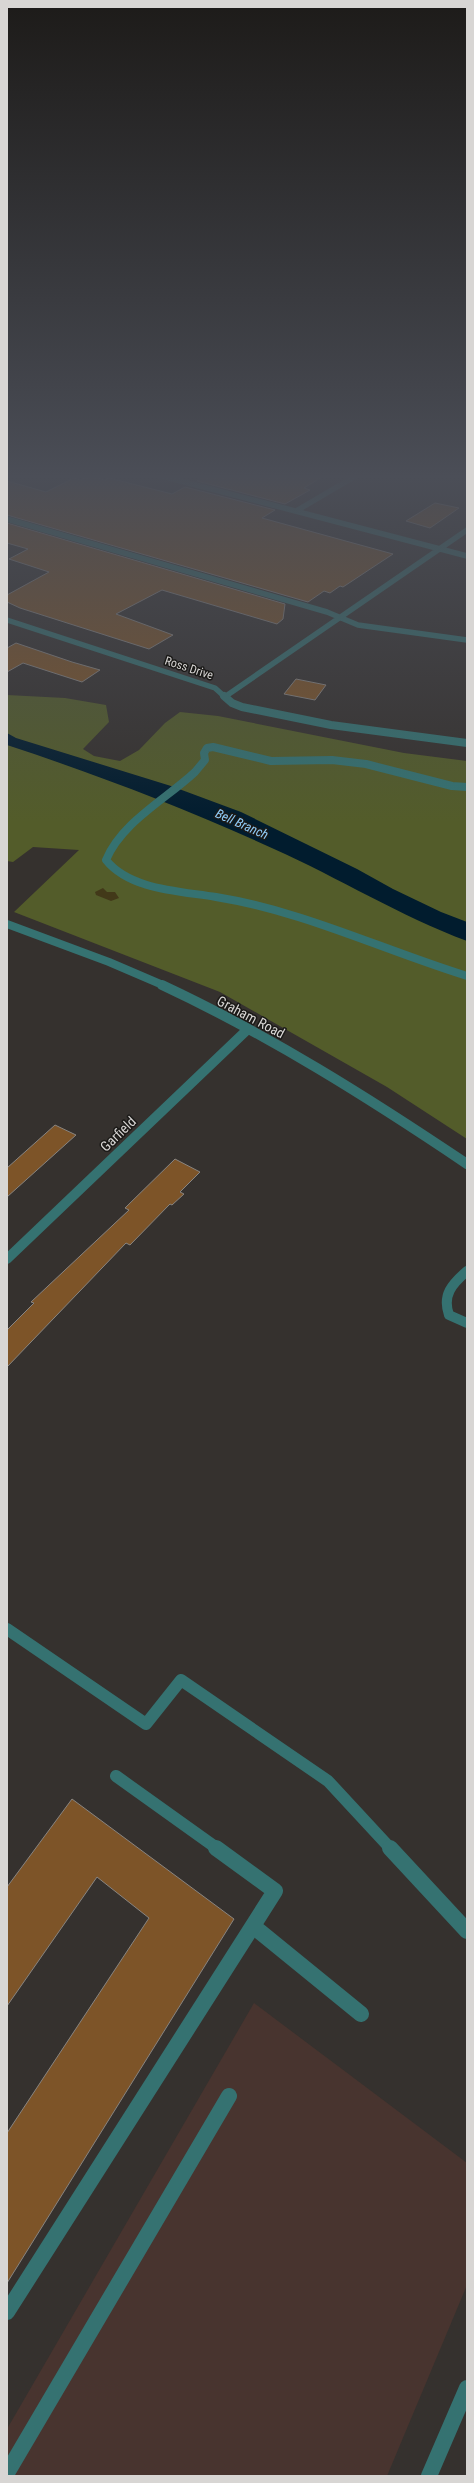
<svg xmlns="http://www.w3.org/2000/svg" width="474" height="2483" viewBox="0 0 474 2483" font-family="'Roboto Condensed',sans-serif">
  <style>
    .commercial { fill: #48342f }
    .green { fill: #535c2a }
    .sand { fill: #423919 }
    .water { fill: #011c2e }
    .building { fill: #7d5428; stroke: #888480 }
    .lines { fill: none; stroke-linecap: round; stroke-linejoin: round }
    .minor-far4 { stroke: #357271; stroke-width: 5.5 }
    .minor-far3 { stroke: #357271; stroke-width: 8 }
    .minor-far2 { stroke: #357271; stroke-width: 10 }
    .minor-far1 { stroke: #357271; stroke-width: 12 }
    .minor { stroke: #357271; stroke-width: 16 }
    .labels { text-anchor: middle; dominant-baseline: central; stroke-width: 3; stroke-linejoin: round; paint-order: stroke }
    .far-street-label { font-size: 12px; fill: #d8d6d4; stroke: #1b1a18 }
    .far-water-label { font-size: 13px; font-style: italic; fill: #8ecbf8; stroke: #1b1a18 }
    .street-label { font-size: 14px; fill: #d8d6d4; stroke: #1b1a18 }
  </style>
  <rect width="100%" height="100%" fill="#35312e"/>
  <!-- commercial -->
  <path class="commercial" d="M254,2003L467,2163V2285L387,2476H7V2429Z"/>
  <!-- green -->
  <path class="green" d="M7,695L65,698L106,705L109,722L83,749L94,756L120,761L139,750L165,723L180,712L218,716L404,753L467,761V1139L387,1087L220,992L14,912L79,850L33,847L13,862L7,861Z"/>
  <!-- sand -->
  <path class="sand" d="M103,888L107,892H115L119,898L111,901L96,895L95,892Z"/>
  <!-- water -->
  <path class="water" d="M7,733L16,738L171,786L241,812L357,869L393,889L441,912L467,922V941C400,916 339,878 274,849C187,809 98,775 7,745Z"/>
  <!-- building -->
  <path class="building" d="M209,474H327L304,488L310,490L285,504L197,481Z
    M88,476L105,480L109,478L172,494L185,487L275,510L262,518L393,554L343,587L340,586L330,593L324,591L308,602L7,515V481L46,492L74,478L81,480Z
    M435,503L459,508L430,528L406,521Z
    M7,523L285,604L283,619L277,624L162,590L116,614L173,635L149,649L20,608L7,602V595L49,572L9,559L28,549L7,543Z
    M16,643L72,662L100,670L82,682L23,663L7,672V648Z
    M296,679L326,685L315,700L284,694Z
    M55,1125L76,1135L7,1197V1168Z
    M175,1159L200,1172L180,1192L184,1194L172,1205L170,1204L130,1245L126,1243L7,1367V1330L34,1303L31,1302L129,1210L125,1208Z
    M72,1799L234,1919L7,2283V2133L149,1918L97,1877L7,2006V1887Z"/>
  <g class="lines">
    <!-- minor-far4 -->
    <path class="minor-far4" d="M154,474L467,556
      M296,511L359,474
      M7,519L327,612L358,625L467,640
      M7,620L215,688L225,697
      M226,696L467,530"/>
    <!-- minor-far3 -->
    <path class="minor-far3" d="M224,696L232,703L242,707L331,725L467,743
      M467,787L452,786L366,764L332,760L271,761L213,747L207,748L204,753L205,760L195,772C165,800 122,822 106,860C130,890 180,891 216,897C303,911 383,950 467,976
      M7,924L109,962L165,986"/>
    <!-- minor-far2 -->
    <path class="minor-far2" d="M162,985C269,1035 369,1098 467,1164
      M7,1259L248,1029
      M467,1271C452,1284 442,1295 449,1315L467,1323"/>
    <!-- minor-far1 -->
    <path class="minor-far1" d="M7,1629L146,1724L181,1680L328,1781L391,1849
      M116,1776L218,1849"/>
    <!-- minor -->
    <path class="minor" d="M390,1848L467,1931
      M253,1926L361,2014
      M7,2312L275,1891L216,1848
      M7,2473L229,2096
      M429,2476L467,2388"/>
  </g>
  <!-- sky -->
  <linearGradient id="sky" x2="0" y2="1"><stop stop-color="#1d1b19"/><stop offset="0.58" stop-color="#4b4e57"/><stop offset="1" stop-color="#4b4e57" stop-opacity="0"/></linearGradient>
  <rect width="474" height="822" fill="url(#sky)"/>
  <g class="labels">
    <!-- far-street labels -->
    <g class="far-street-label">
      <text transform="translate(189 668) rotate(18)">Ross Drive</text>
    </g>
    <!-- far-water labels -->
    <g class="far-water-label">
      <text transform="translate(242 824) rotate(24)">Bell Branch</text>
    </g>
    <!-- street labels -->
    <g class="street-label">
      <text transform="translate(251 1017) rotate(28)">Graham Road</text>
      <text transform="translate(118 1134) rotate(-44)">Garfield</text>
    </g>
  </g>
  <!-- border -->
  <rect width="474" height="2483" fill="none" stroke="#d8d6d4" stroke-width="16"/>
</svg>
